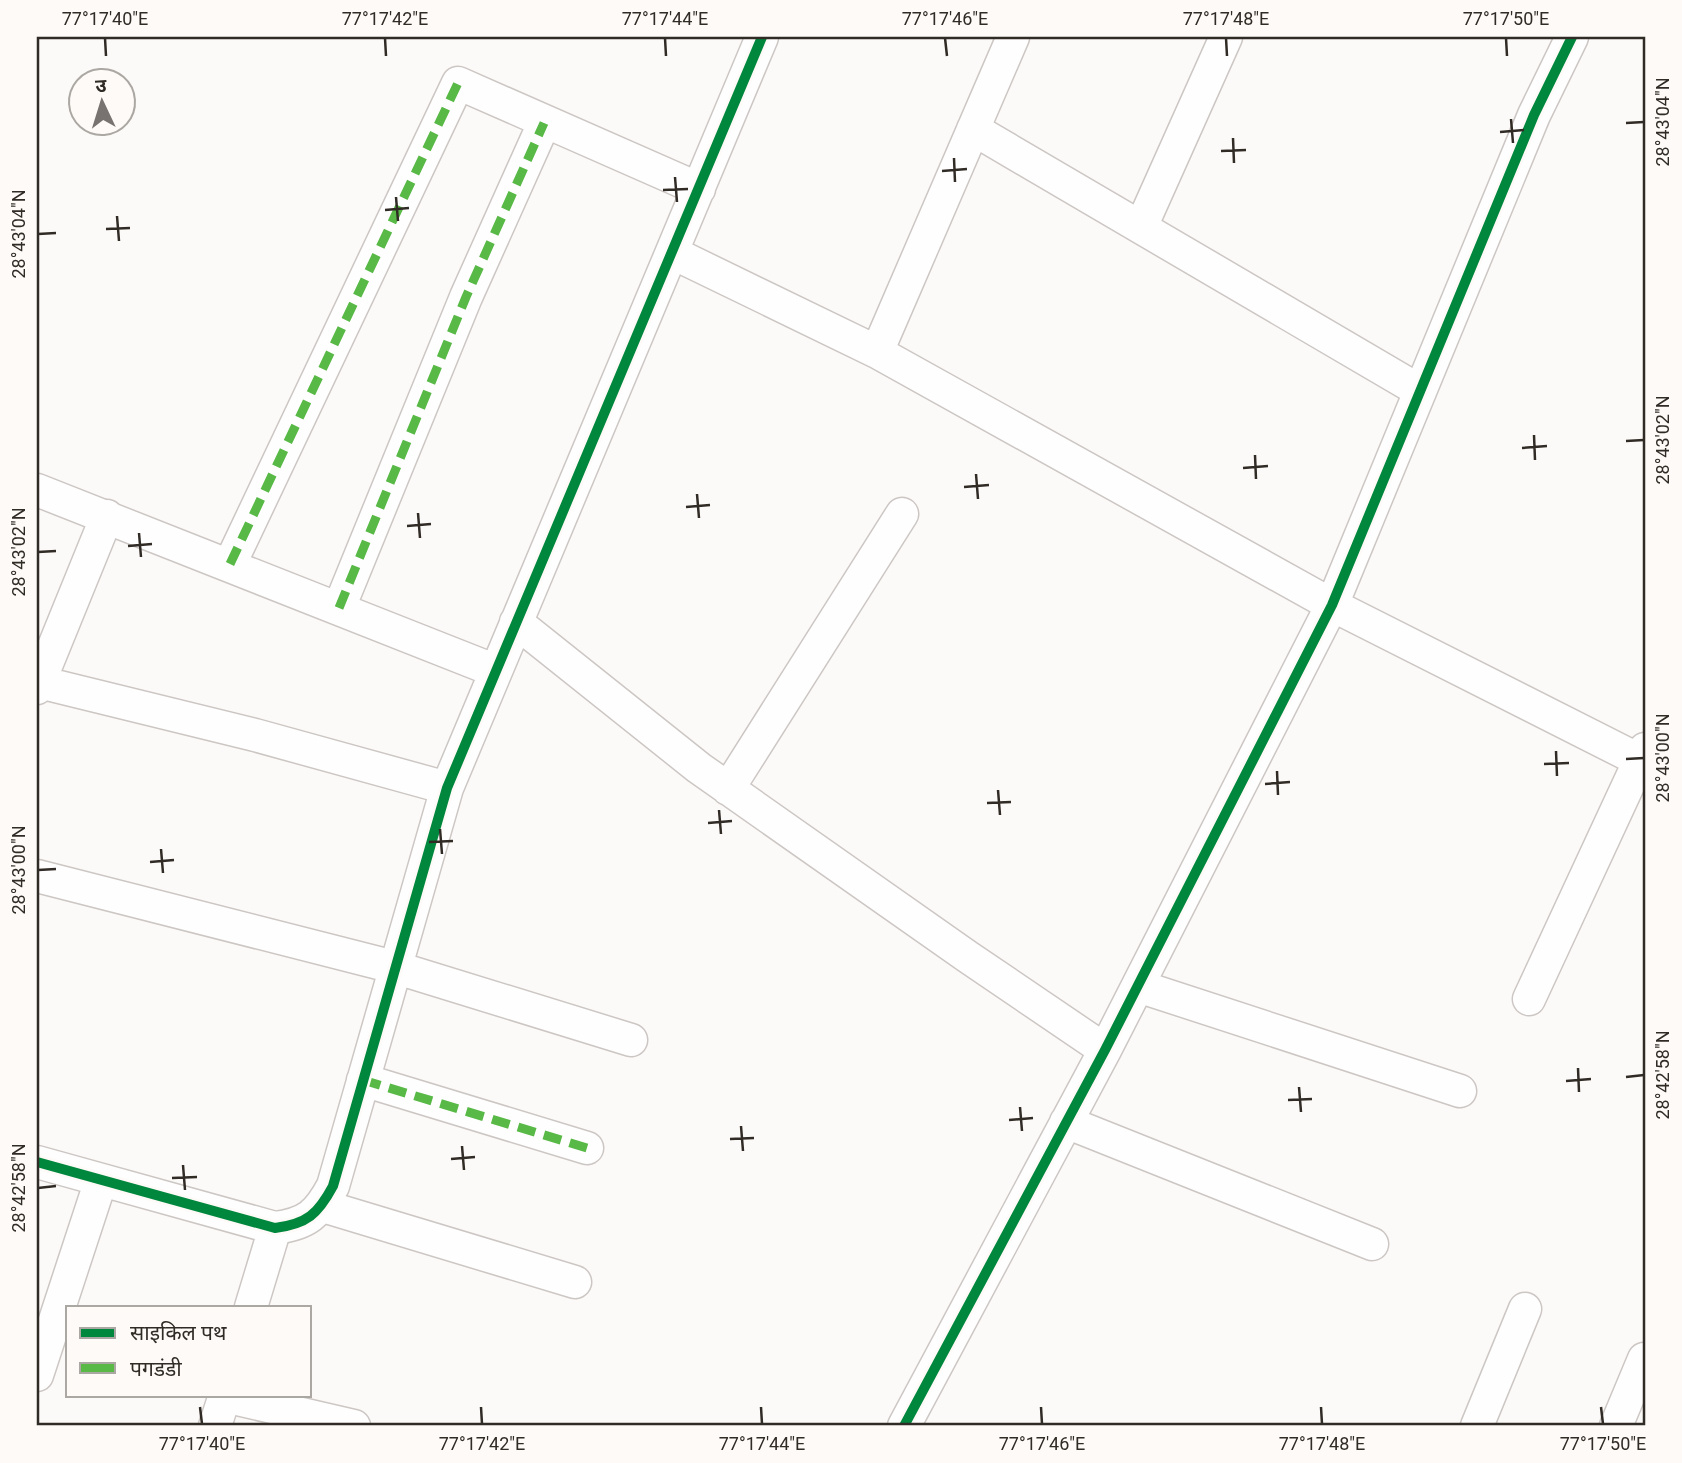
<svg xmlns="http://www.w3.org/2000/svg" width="1682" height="1463" viewBox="0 0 1682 1463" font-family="Roboto,'Noto Sans Devanagari',sans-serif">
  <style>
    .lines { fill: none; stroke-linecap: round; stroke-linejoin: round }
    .street-casing { stroke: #ccc7c4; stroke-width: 35 }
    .street { stroke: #fffefe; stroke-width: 32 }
    .quiet { stroke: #58b947; stroke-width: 9; stroke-dasharray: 18 9; stroke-linecap: butt }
    .cycleway-casing { stroke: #fdfaf7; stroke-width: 15 }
    .cycleway { stroke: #00873e; stroke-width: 10 }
    .ticks { fill: none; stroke: #312b26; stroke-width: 2.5 }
    .neatline { fill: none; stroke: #312b26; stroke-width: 2.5 }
    .ticks-label { font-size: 18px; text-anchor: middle; fill: #312b26 }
  </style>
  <rect width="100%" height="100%" fill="#fcfaf8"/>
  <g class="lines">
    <!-- street casing -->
    <g class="street-casing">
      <path id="street" d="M973,129L1420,391
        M1141,227L1226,37
        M673,253L877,352L1332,605L1645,763
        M877,352L1013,37
        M37,490L496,671
        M230,564L458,83L699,189
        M339,608L466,297L544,123
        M516,622L699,768L968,957L1105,1050
        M39,682L255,735L447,788
        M37,688L107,516
        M728,789L902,514
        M37,876L394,967L631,1040
        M1138,986L1460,1091
        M1529,999L1645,749
        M363,1080L587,1148
        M1066,1122L1372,1244
        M37,1162L275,1228C307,1224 318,1214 333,1186L447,788L762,37
        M323,1206L575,1282
        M251,1307L275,1228
        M37,1375L101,1180
        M224,1396L354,1426
        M215,1426L225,1395
        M904,1426L1105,1050L1332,605L1534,115L1572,37
        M1477,1426L1525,1309
        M1616,1426L1644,1359"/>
    </g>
    <!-- street -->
    <use href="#street" class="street"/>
    <!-- quiet -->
    <path class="quiet" d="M230,564L458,83
      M339,608L466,297L544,123
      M363,1080L587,1148"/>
    <!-- cycleway casing -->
    <g class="cycleway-casing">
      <path id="cycleway" d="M37,1162L275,1228C307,1224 318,1214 333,1186L447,788L762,37
        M904,1426L1105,1050L1332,605L1534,115L1572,37"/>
    </g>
    <!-- cycleway -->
    <use href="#cycleway" class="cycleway"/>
  </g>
  <!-- ticks -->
  <path class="ticks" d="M105,38L106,56M385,38L386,56M665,38L666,56M945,38L947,56M1226,38L1227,56M1506,38L1507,56M1511,119L1513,143M1626,123L1644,122M1500,132L1524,130M1233,138L1234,163M1221,151L1246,150M954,158L955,182M942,171L967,169M675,177L677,202M663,190L688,189M396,197L398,221M385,210L409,208M117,216L119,241M106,229L130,228M38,234L56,233M1534,435L1535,460M1626,441L1644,440M1522,448L1547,446M1255,455L1256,479M1243,468L1268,466M976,474L978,499M964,487L989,485M697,494L699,518M686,507L710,505M418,513L420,538M407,526L431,524M139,533L141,557M128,546L152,544M38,552L56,551M1556,751L1557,776M1626,759L1644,758M1544,764L1569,763M1277,771L1278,795M1265,784L1290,782M998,790L1000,815M987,803L1011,802M719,810L721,834M708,823L732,821M440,829L442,854M429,842L453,841M161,849L163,873M150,862L174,860M38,870L56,869M1578,1068L1579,1092M1626,1077L1644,1075M1566,1081L1591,1079M1299,1087L1301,1112M1288,1100L1312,1099M1020,1107L1022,1131M1009,1120L1033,1118M741,1126L743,1151M730,1139L754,1138M462,1146L464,1170M451,1159L475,1157M183,1165L185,1190M172,1178L197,1177M38,1188L56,1186M200,1407L202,1424M481,1407L482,1424M761,1407L762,1424M1041,1407L1042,1424M1321,1407L1322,1424M1601,1407L1603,1424"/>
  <!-- border -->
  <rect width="1682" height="1463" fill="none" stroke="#fdfaf7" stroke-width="77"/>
  <!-- legend -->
  <rect x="66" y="1306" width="245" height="91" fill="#fdfaf7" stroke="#aba7a3" stroke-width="2"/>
  <rect x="80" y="1328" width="35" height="10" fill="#00873e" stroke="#aba7a3" stroke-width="2"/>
  <text x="130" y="1340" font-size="21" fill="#312b26">साइकिल पथ</text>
  <rect x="80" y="1363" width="35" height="10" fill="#58b947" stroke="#aba7a3" stroke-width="2"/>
  <text x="130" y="1376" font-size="21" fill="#312b26">पगडंडी</text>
  <!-- north arrow -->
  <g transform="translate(102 102) rotate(356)"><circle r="33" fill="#fdfaf7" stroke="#aba7a3" stroke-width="2"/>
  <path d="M0-5L12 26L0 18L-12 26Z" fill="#787370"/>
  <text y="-10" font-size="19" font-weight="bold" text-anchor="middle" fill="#312b26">उ</text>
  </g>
  <rect x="38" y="38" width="1606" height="1386" class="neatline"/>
  <g class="ticks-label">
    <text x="105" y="25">77°17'40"E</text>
    <text x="385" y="25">77°17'42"E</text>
    <text x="665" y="25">77°17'44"E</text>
    <text x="945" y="25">77°17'46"E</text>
    <text x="1226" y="25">77°17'48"E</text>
    <text x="1506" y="25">77°17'50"E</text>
    <text transform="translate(1663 122) rotate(-90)" y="6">28°43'04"N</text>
    <text transform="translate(19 234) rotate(-90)" y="6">28°43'04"N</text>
    <text transform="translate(1663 440) rotate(-90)" y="6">28°43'02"N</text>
    <text transform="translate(19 552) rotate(-90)" y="6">28°43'02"N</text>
    <text transform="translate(1663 758) rotate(-90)" y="6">28°43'00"N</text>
    <text transform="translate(19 870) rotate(-90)" y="6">28°43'00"N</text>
    <text transform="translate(1663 1075) rotate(-90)" y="6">28°42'58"N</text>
    <text transform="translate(19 1188) rotate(-90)" y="6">28°42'58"N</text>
    <text x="202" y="1450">77°17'40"E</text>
    <text x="482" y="1450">77°17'42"E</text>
    <text x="762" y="1450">77°17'44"E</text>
    <text x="1042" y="1450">77°17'46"E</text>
    <text x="1322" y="1450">77°17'48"E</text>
    <text x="1603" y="1450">77°17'50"E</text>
  </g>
</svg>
